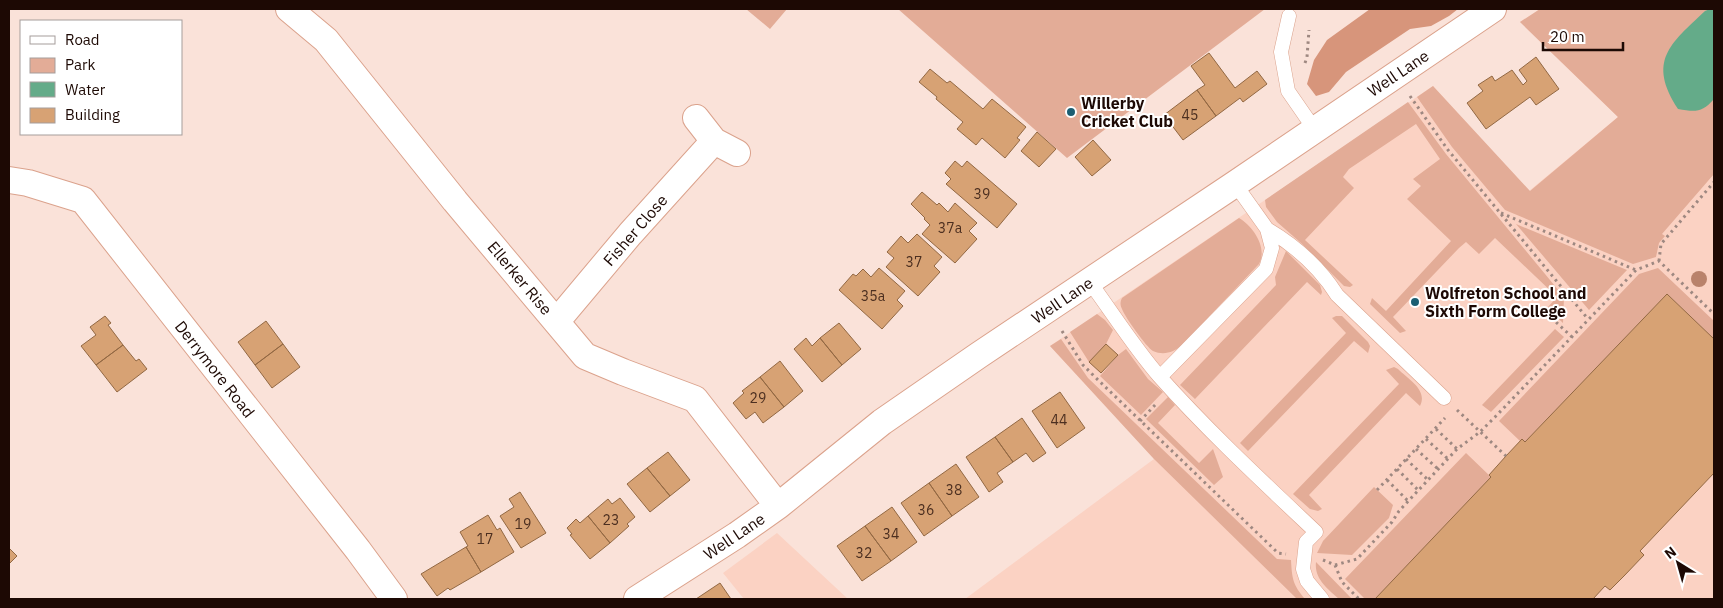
<svg xmlns="http://www.w3.org/2000/svg" width="1723" height="608" viewBox="0 0 1723 608" font-family="'IBM Plex Sans',sans-serif">
  <style>
    .built { fill: #fbd2c3 }
    .green { fill: #e3ac97 }
    .forest { fill: #d7957b }
    .water { fill: #64ab89 }
    .building { fill: #d7a274; stroke: #926843 }
    .lines { fill: none; stroke-linecap: round; stroke-linejoin: round }
    .service-casing { stroke: #dba28c; stroke-width: 15 }
    .minor-casing { stroke: #dba28c; stroke-width: 28 }
    .path { stroke: #9e8881; stroke-width: 3; stroke-dasharray: 2.5 4; stroke-linecap: butt }
    .service { stroke: #fff; stroke-width: 14 }
    .minor { stroke: #fff; stroke-width: 26 }
    .tree { fill: #b9826b }
    .poi-dot { fill: #1b5e72; stroke: #fff; stroke-width: 2 }
    .labels { text-anchor: middle; dominant-baseline: central; stroke-width: 4; stroke-linejoin: round; paint-order: stroke }
    .number-label { font-size: 14px; fill: #4c2f20 }
    .street-label { font-size: 16px; fill: #1d0904; stroke: #fff }
    .poi-label { font-size: 16px; font-weight: bold; fill: #1d0904; stroke: #fff; text-anchor: start }
  </style>
  <rect width="100%" height="100%" fill="#fae2d9"/>
  <!-- built -->
  <path class="built" d="M1540,9H1714V599H965L1154,459L1050,346L1433,86L1529,191L1618,117L1520,22Z
    M777,533L848,599H744L723,573Z"/>
  <!-- green -->
  <path class="green" d="M746,9H787L770,29Z
    M898,9H1265L1067,158Z
    M1540,9H1714V174L1662,234L1665,236L1659,243L1656,257L1633,264L1505,210L1452,147L1417,97L1433,86L1530,191L1618,117L1520,22Z
    M1408,102L1446,154L1564,297L1563,323L1547,308L1557,297L1495,238L1479,254L1466,242L1459,248L1393,317L1406,331L1400,333L1370,304L1372,298L1386,311L1451,241L1407,199L1421,186L1413,179L1440,159L1416,124L1349,169L1343,177L1354,188L1305,240L1353,285L1350,287L1344,286L1301,243L1277,222L1266,207L1265,200Z
    M1239,218C1253,226 1268,248 1259,264L1182,345C1174,352 1164,356 1153,351C1146,347 1125,317 1122,309C1120,305 1120,302 1122,298Z
    M1516,224L1627,270L1589,310Z
    M1286,251L1320,285L1322,292L1321,295L1307,282L1195,399L1180,385L1276,285L1275,277Z
    M1658,268L1714,321V339L1667,294L1525,442L1522,439L1520,441L1499,421L1639,274Z
    M1097,314L1105,320L1113,330L1106,344L1089,362L1070,332Z
    M1336,316H1342L1368,342L1370,346L1368,353L1354,341L1248,451L1240,443L1346,333L1332,318Z
    M1555,329L1564,337L1491,412L1482,405Z
    M1061,339L1088,378L1277,559L1291,560C1292,579 1293,585 1305,599H1297L1154,459L1050,346Z
    M1126,349L1148,379L1163,392L1141,415L1100,376L1118,355Z
    M1394,367L1398,369C1409,380 1428,390 1420,406L1406,393L1309,495L1322,509L1318,511L1310,509L1293,494L1399,384L1386,370Z
    M1168,397L1175,405L1158,423L1199,463L1213,449L1223,477L1214,485L1146,419Z
    M1466,453L1491,477L1375,599H1365L1345,579Z
    M1374,487L1393,505L1389,518L1352,555L1317,553L1323,541Z
    M1316,562L1352,599H1339C1328,589 1314,579 1316,562Z"/>
  <!-- forest -->
  <path class="forest" d="M1370,9H1458L1449,16L1431,26L1410,29L1346,72L1329,92L1316,96L1307,84L1314,60L1327,40Z"/>
  <!-- water -->
  <path class="water" d="M1710,9H1714V99C1702,113 1695,112 1678,109C1647,61 1670,44 1705,11Z"/>
  <!-- building -->
  <path class="building" d="M1209,53L1235,88L1257,71L1267,84L1243,102L1240,98L1216,116L1197,90L1205,85L1191,66Z
    M1536,57L1559,89L1536,105L1530,97L1486,129L1467,103L1483,91L1478,85L1492,76L1495,81L1512,70L1523,85L1527,81L1519,70Z
    M930,69L947,83L950,81L983,109L992,99L1026,127L1017,138L1020,140L1005,158L982,138L976,145L957,129L963,122L936,99L937,97L919,82Z
    M1197,90L1216,116L1183,140L1164,115Z
    M1037,132L1056,149L1039,167L1021,151Z
    M1093,140L1111,160L1092,176L1075,157Z
    M955,161L962,167L967,161L1017,204L997,228L946,184L951,179L945,173Z
    M922,192L937,205L939,203L948,212L955,203L977,223L969,231L977,239L955,263L922,234L930,225L924,219L925,218L911,204Z
    M917,234L942,257L934,266L940,272L918,296L886,267L894,258L887,252L901,236L908,243Z
    M879,268L905,291L897,300L903,306L882,329L839,290L853,274L856,276L863,269L871,277Z
    M1667,294L1714,339V473L1640,551L1644,555L1624,576L1610,590L1605,586L1593,599H1375L1491,477L1489,475L1506,456L1522,439L1525,442Z
    M105,316L111,323L108,325L123,345L96,365L81,346L96,335L90,327Z
    M266,321L283,344L255,365L238,342Z
    M839,323L861,349L842,365L820,338Z
    M806,338L812,346L820,338L842,365L822,382L794,349Z
    M283,344L300,367L272,388L255,365Z
    M1106,344L1118,355L1101,373L1089,362Z
    M123,345L136,361L139,359L147,369L117,392L96,365Z
    M780,361L803,391L784,407L760,377Z
    M760,377L784,407L763,423L755,412L746,419L733,403L744,393L742,391Z
    M1060,392L1085,428L1057,448L1032,411Z
    M1022,418L1046,453L1033,462L1026,453L1013,462L995,437Z
    M995,437L1013,462L997,473L1003,482L989,492L966,457Z
    M668,452L690,480L670,496L647,468Z
    M956,464L979,497L952,516L929,483Z
    M647,468L670,496L650,512L627,484Z
    M929,483L952,516L924,536L901,503Z
    M520,492L546,533L521,548L500,516L514,507L509,499Z
    M620,498L635,517L627,524L629,526L610,543L588,516L608,499L612,504Z
    M892,507L917,542L891,561L865,526Z
    M488,515L497,530L500,528L514,552L481,572L466,547L468,546L460,532Z
    M588,516L610,543L590,559L570,535L572,534L567,528L576,519L580,523Z
    M865,526L891,561L862,581L837,546Z
    M466,547L481,572L450,590L448,588L437,596L421,574Z
    M9,548L17,556L9,564Z
    M720,583L731,599H696Z"/>
  <g class="lines">
    <!-- service casing -->
    <g class="service-casing">
      <path id="service" d="M1289,16L1281,52L1288,91L1315,130
        M1267,229C1294,245 1320,268 1337,295L1444,398
        M1089,281C1112,312 1133,346 1159,376C1208,431 1262,481 1316,532L1306,542L1303,569L1307,581L1322,599
        M1160,377L1266,269L1272,248L1267,229L1235,184"/>
    </g>
    <!-- minor casing -->
    <g class="minor-casing">
      <path id="minor" d="M289,9L326,40L455,201L585,356L623,372L695,399L778,506
        M696,118L714,141L737,153
        M9,180L28,183L83,200L358,550L394,599
        M557,321L630,234L714,141
        M637,599L737,535L778,506L882,422L979,355L1235,184L1493,9"/>
    </g>
    <!-- path -->
    <path class="path" d="M1305,63L1307,57L1309,30
      M1410,96L1448,150L1588,319
      M1501,213L1636,270
      M1659,261L1661,244L1714,182
      M1528,311H1544L1572,337
      M1062,331L1083,365L1094,376L1278,553L1286,554
      M1457,410L1506,456
      M1140,421L1156,404
      M1436,429L1457,449
      M1426,439L1448,459
      M1416,449L1438,469
      M1406,459L1428,480
      M1397,469L1418,490
      M1387,480L1408,501
      M1377,490L1445,418
      M1323,560L1335,565L1357,559L1392,522L1399,511L1457,449L1480,432L1495,417L1636,270L1659,261L1714,314
      M1335,565L1342,582L1359,599"/>
    <!-- service -->
    <use href="#service" class="service"/>
    <!-- minor -->
    <use href="#minor" class="minor"/>
  </g>
  <!-- trees -->
  <circle class="tree" cx="1699" cy="279" r="8"/>
  <!-- markers -->
  <g class="poi-dot">
    <circle cx="1071" cy="112" r="5"/>
    <circle cx="1415" cy="302" r="5"/>
  </g>
  <g class="labels">
    <!-- number labels -->
    <g class="number-label">
      <text x="1190" y="115">45</text>
      <text x="982" y="194">39</text>
      <text x="950" y="228">37a</text>
      <text x="914" y="262">37</text>
      <text x="873" y="296">35a</text>
      <text x="758" y="398">29</text>
      <text x="1059" y="420">44</text>
      <text x="954" y="490">38</text>
      <text x="926" y="510">36</text>
      <text x="611" y="520">23</text>
      <text x="523" y="524">19</text>
      <text x="891" y="534">34</text>
      <text x="485" y="539">17</text>
      <text x="864" y="553">32</text>
    </g>
    <!-- street labels -->
    <g class="street-label">
      <text transform="translate(1398 73) rotate(-34)">Well Lane</text>
      <text transform="translate(635 230) rotate(-49)">Fisher Close</text>
      <text transform="translate(520 278) rotate(50)">Ellerker Rise</text>
      <text transform="translate(1062 300) rotate(-34)">Well Lane</text>
      <text transform="translate(215 369) rotate(52)">Derrymore Road</text>
      <text transform="translate(734 536) rotate(-34)">Well Lane</text>
    </g>
    <!-- poi labels -->
    <g class="poi-label">
      <text x="1081" y="103">Willerby<tspan x="1081" dy="18">Cricket Club</tspan></text>
      <text x="1425" y="293">Wolfreton School and<tspan x="1425" dy="18">Sixth Form College</tspan></text>
    </g>
  </g>
  <!-- border -->
  <rect width="1723" height="608" fill="none" stroke="#1d0904" stroke-width="20"/>
  <!-- legend -->
  <rect x="20" y="20" width="162" height="115" fill="#ffffff" stroke="#a59d9b"/>
  <rect x="30" y="36" width="25" height="8" fill="#ffffff" stroke="#a59d9b"/>
  <text x="65" y="45" font-size="15" fill="#1d0904">Road</text>
  <rect x="30" y="58" width="25" height="15" fill="#e3ac97" stroke="#a59d9b"/>
  <text x="65" y="70" font-size="15" fill="#1d0904">Park</text>
  <rect x="30" y="82" width="25" height="15" fill="#64ab89" stroke="#a59d9b"/>
  <text x="65" y="95" font-size="15" fill="#1d0904">Water</text>
  <rect x="30" y="108" width="25" height="15" fill="#d7a274" stroke="#a59d9b"/>
  <text x="65" y="120" font-size="15" fill="#1d0904">Building</text>
  <!-- north arrow -->
  <g transform="translate(1678 563) rotate(323)" stroke="#ffffff" stroke-width="4" paint-order="stroke">
  <path d="M0-4L9 19L0 12L-9 19Z" fill="#1d0904"/>
  <text y="-8" font-size="14" font-weight="bold" text-anchor="middle" fill="#1d0904">N</text>
  </g>
  <!-- scale -->
  <path d="M1543 42v8h80v-8" fill="none" stroke="#1d0904" stroke-width="2.5"/>
  <text x="1550" y="42" font-size="15" fill="#1d0904" stroke="#ffffff" stroke-width="4" paint-order="stroke">20 m</text>
</svg>
